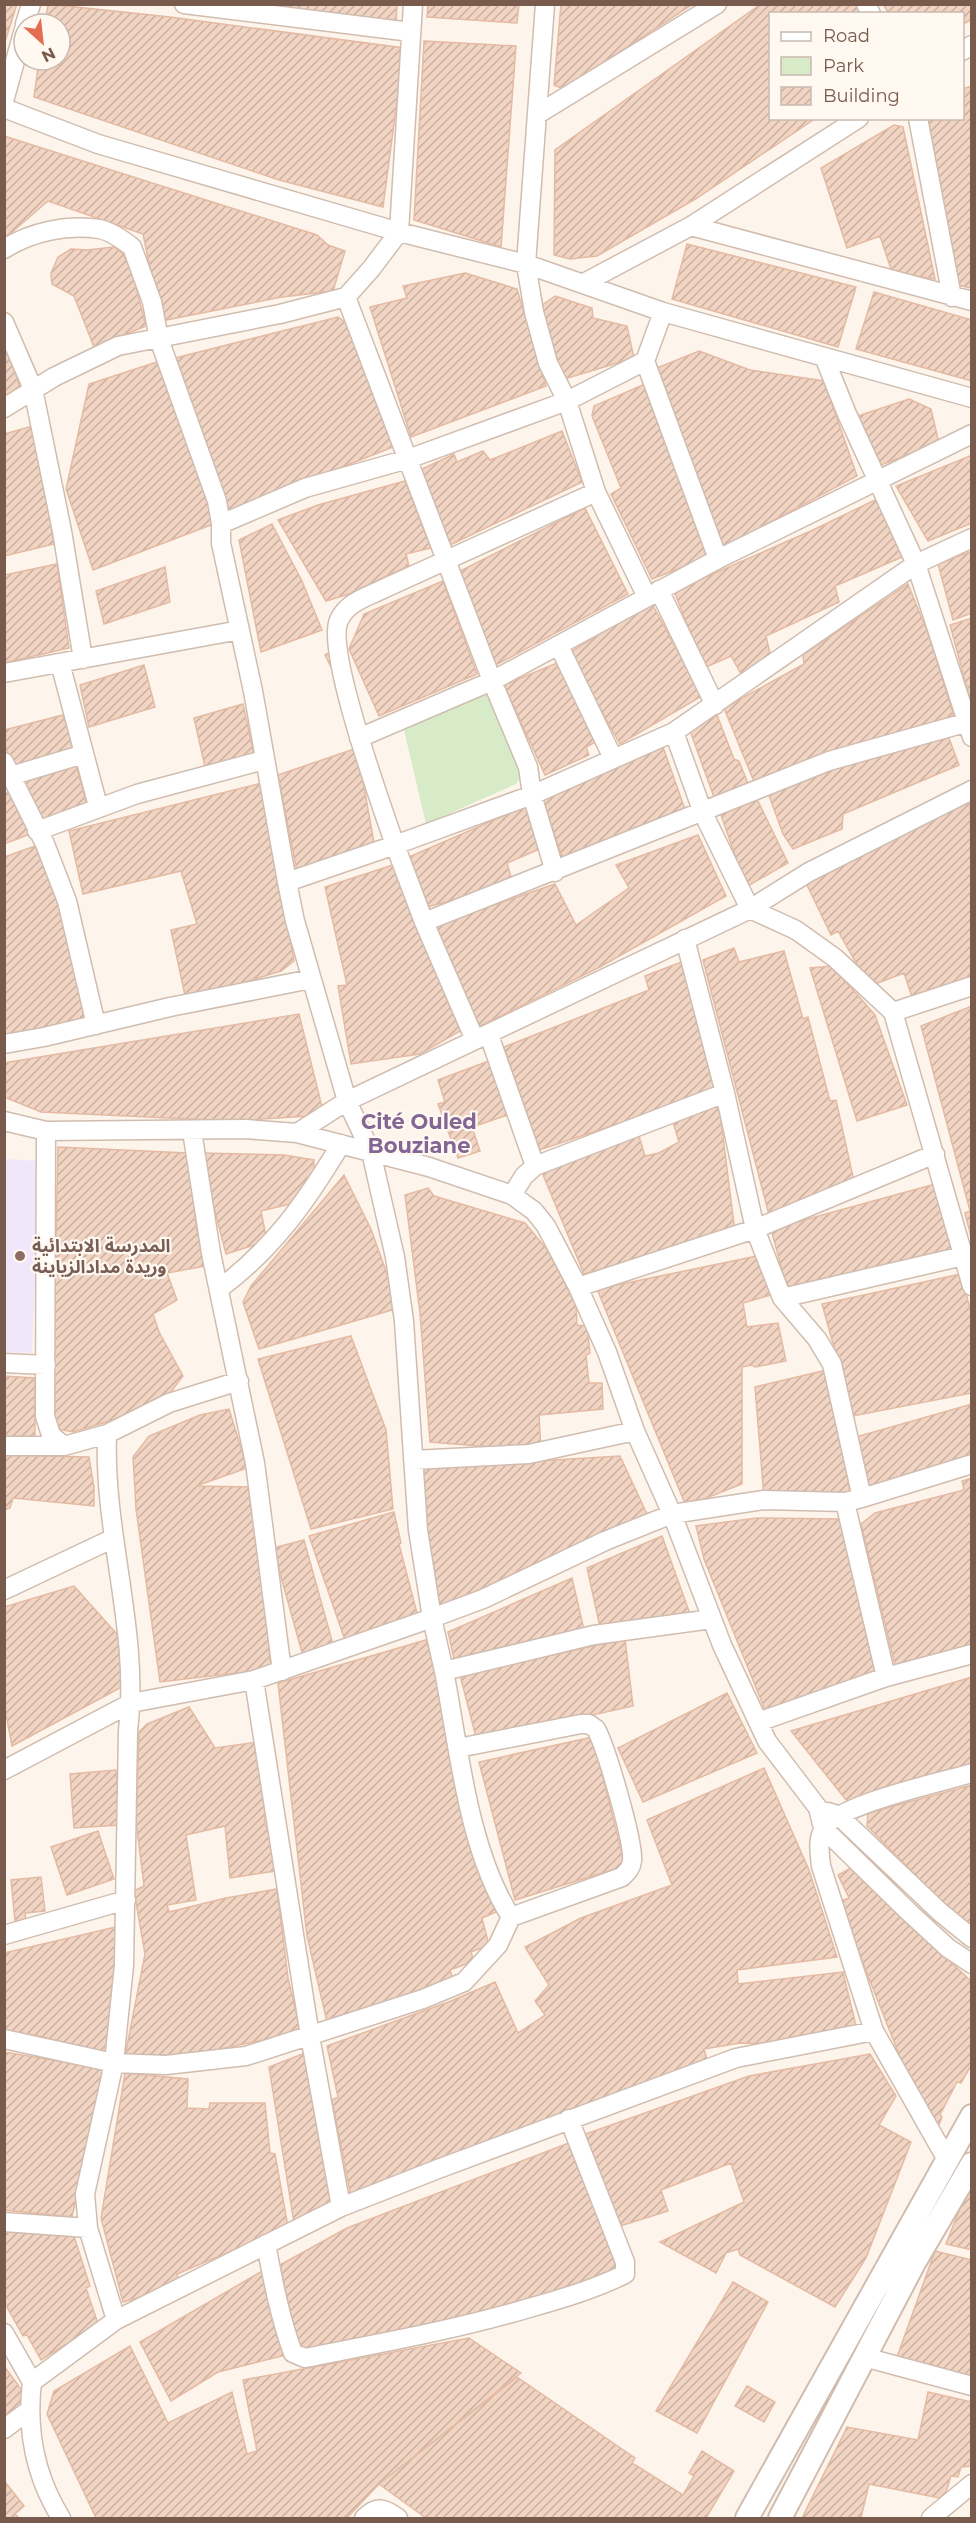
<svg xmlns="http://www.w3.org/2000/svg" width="976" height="2523" viewBox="0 0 976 2523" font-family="Montserrat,'Noto Sans Arabic',sans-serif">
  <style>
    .education { fill: #f2e7fa }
    .green { fill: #d8ebc9 }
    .building { fill: url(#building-hatch); stroke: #e5baa3; stroke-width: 1.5 }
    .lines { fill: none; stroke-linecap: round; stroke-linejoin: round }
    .minor-casing { stroke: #d0bdb0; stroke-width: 21 }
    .tertiary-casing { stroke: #d0bdb0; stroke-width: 26 }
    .minor { stroke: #fff; stroke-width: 18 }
    .tertiary { stroke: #fff; stroke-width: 22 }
    .education-dot { fill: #8d6e63; stroke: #fff9f2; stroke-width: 2 }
    .labels { text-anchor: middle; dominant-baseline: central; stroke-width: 4.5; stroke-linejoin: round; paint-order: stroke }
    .education-label { font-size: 18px; font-weight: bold; fill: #785e54; stroke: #fff9f2; text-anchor: start }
    .quarter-label { font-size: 21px; font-weight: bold; fill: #836694; stroke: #fff9f2 }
  </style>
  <defs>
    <pattern id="building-hatch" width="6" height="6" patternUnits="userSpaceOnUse" patternTransform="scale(1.5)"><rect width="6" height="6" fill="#f2d4c3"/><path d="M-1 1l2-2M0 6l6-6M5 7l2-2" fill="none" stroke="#c9afa1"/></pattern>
  </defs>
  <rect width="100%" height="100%" fill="#fdf5eb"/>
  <!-- education -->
  <path class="education" d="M5,1159L40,1161L32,1353L5,1352Z"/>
  <!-- green -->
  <path class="green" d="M486,692L524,771L516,784L426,824L404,730Z"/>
  <!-- building -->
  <path class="building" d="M4,4H17L4,45Z
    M48,4L170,17L404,48L383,207L279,180L34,97L39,60H60V24H45Z
    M257,4H397L396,25Z
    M428,4H519L517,23L427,17Z
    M561,4H693L563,89L554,85Z
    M761,4H858L864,14H770V118H816L697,198L597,256L570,259L554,255L555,150Z
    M883,4H972V19L962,25V14H889Z
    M424,41L516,46L501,247L414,220Z
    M972,86V288L957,285L928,118H962V89Z
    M894,125L903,127L935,279L892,272L880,236L847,248L821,168Z
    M4,136L317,235L328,245L345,251L333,291L282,297L161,321L143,234L48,201L4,239Z
    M687,244L856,287L838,347L672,299Z
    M114,247L123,254L132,272L146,326L94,347L74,296L52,284L51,273L58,257L71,249L87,250Z
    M465,273L517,289L546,386L411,437L370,307L407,298L403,286Z
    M874,292L972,320V381L856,349Z
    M555,296L592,308L593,318L627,326L634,358L561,380L538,308Z
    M338,317L352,327L393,447L264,498L231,515L175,358Z
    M4,341L22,393L4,403Z
    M699,351L750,370L824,381L857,476L723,547L657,368Z
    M160,361L216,523L93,570L66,489L89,384Z
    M645,384L709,557L652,579L611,494L621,488L592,416L594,406Z
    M909,399L931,409L939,443L881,465L858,416Z
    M36,425L54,544L4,556V434Z
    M562,431L582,482L448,546L418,471L454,454L457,462L483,451L490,460Z
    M972,455V523L928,541L896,486Z
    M405,481L431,548L406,554L409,566L378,580L379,585L326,601L278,520L318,505Z
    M879,498L902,557L835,586L839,602L766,636L771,658L741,674L731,656L704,668L674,591L813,530Z
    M585,508L628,594L496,665L458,572Z
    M272,524L302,581L322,630L261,652L239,540Z
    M972,551V613L953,620L938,564Z
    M57,564L69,648L4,663V575Z
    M165,567L170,602L104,624L96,591Z
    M443,581L477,674L379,716L349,649L364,614Z
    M908,584L929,636L954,716L755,784L724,708L804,664L803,655Z
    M651,602L702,696L620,744L569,653Z
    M972,618V703H971L950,625Z
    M331,651L337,663L331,667L325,655Z
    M557,663L596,742L586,747L589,755L545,775L504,685Z
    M144,665L155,707L89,727L80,685Z
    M243,704L254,755L205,767L194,718Z
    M63,715L75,751L14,772L4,742V730Z
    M717,715L734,759L739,761L749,786L715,800L689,728Z
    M947,733L959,765L843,814L842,829L793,849L783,834L767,790L864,758L868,760L898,751Z
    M663,747L687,815L565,866L543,800Z
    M357,748L375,848L305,874L296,867L278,775Z
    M76,764L87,806L38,825L21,783Z
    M262,783L294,961L281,971L186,1000L171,930L197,924L181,871L83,894L69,831Z
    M15,790L33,833L4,844V794Z
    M970,796L972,979L913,1000L904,973L878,983L865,979L838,931L831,935L807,885L880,837Z
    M756,797L788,863L746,887L720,812Z
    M526,806L544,847L507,863L513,884L427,907L409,857Z
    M698,835L726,896L598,968L480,1026L433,926L555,884L576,925L629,888L616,865Z
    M41,844L79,967L91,1020L4,1040V857Z
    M393,865L462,1030L420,1054L351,1064L338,986L347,985L325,887Z
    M734,948L739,962L784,951L803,1019L808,1017L830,1101L836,1100L854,1181L769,1215L703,960Z
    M684,961L717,1091L539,1150L504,1047L649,990L645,976Z
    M832,966L875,1015L907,1105L857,1121L810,968Z
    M972,1006V1241L965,1213L970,1211L921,1026Z
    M299,1014L324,1115L233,1121L41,1112L4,1097V1063Z
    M494,1059L511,1114L472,1127L480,1151L458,1158L438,1104L445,1102L438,1080Z
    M719,1105L735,1232L584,1274L541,1170L601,1146L639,1136L645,1156L659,1153L679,1142L673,1122Z
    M58,1147L188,1153L196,1227L206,1266L167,1273L177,1300L153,1314L159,1332L183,1376L160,1406L73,1432L52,1428Z
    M200,1153L284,1155L314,1160V1183L298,1202L261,1211L267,1241L226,1254Z
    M344,1175L371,1229L399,1308L259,1349L243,1302L251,1286Z
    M939,1183L956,1254L788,1293L771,1229Z
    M428,1188L434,1196L525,1223L549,1252L576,1305L577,1325L587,1326L590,1353L586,1355L589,1383H602L603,1409L539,1415L541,1451L430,1442L420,1313L405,1195Z
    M762,1255L771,1295L743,1303L747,1327L778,1323L786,1361L755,1367L752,1365L742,1367V1484L686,1506L597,1289Z
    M961,1274L972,1316V1393L853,1416L822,1304Z
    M351,1336L386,1430L393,1509L311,1529L258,1359Z
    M827,1370L851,1470L848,1498L764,1497L755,1387Z
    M4,1376L35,1378V1443L4,1442Z
    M972,1404V1463L876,1491L868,1487L856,1437Z
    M229,1409L247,1468L196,1486L254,1487L271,1669L160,1682L136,1509L133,1457L149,1436L200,1415Z
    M4,1455L89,1457L94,1488V1506L13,1498L10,1508L4,1510Z
    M620,1456L648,1516L444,1605L437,1602L427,1568L419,1468Z
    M972,1478V1646L896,1669L861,1524L875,1513L964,1490L962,1481Z
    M394,1512L401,1543L399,1544L419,1621L347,1646L309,1536Z
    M757,1518L841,1519L875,1673L765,1710L704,1559L696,1526Z
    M662,1536L690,1614L600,1627L587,1568Z
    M304,1540L334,1648L303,1656L273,1548Z
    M572,1578L584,1630L455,1663L448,1632Z
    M74,1586L117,1634L129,1683L12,1746L4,1704V1607Z
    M625,1639L633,1706L477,1741L460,1675Z
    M426,1640L441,1685L462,1813L496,1912L482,1918L489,1945L471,1952L474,1961L450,1970L454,1982L328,2026L307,1936L278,1683Z
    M972,1677V1768L850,1805L791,1731Z
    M727,1693L757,1753L643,1802L618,1748Z
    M189,1707L215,1748L257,1742L264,1787L265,1825L269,1830L275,1871L230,1878L225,1826L186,1835L196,1900L167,1905L169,1912L226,1898L277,1889L288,1978L301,2032L197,2054L125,2056L145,1954L134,1891L144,1886L136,1821L139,1732L147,1724Z
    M593,1737L625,1866L515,1900L479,1762Z
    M764,1768L809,1870L837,1957L737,1970L738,1984L843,1972L857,2030L777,2044L740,2043L704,2049L708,2063L351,2197L332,2100L338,2097L327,2046L451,2001L495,1982L518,2033L545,2015L535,2001L549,1985L525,1947L581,1918L672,1885L647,1820Z
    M116,1770L121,1825L74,1828L70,1774Z
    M972,1785V1924L959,1919L867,1826L868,1813Z
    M98,1831L114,1879L67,1895L51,1847Z
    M851,1868L972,1982V2064L961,2083L957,2082L940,2115L942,2117L939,2125L926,2123L848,1925L841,1901L849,1898L838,1875Z
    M41,1877L45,1911L25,1913L26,1920L15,1921L11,1880Z
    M120,1926L107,2054L35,2035L4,2032V1953Z
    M4,2052L106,2069L72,2217L4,2210Z
    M305,2053L334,2205L294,2223L269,2067Z
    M870,2054L896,2096L879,2125L911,2142L866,2258L835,2307L740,2255L738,2249L726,2253L716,2273L660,2242L744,2202L731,2163L661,2190L668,2211L620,2226L583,2135L749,2076Z
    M125,2073L188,2079L187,2108L209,2109L210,2103H265L270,2153L275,2154L288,2227L177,2274L180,2286L123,2302L101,2218Z
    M574,2141L624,2271L481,2318L299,2354L280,2265L347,2228Z
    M972,2177V2250L946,2244Z
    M4,2227L72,2230L90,2286L86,2288L98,2324L41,2360L27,2335L23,2336L4,2302Z
    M935,2251L972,2260V2376L897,2357Z
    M264,2270L286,2355L218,2372L171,2401L140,2342Z
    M733,2282L768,2302L697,2433L656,2411Z
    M469,2338L521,2373L379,2484L347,2518H96L47,2414L54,2391L130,2346L168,2423L232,2392L247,2454L257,2451L243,2380Z
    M4,2366L29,2400L4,2417Z
    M517,2377L635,2458L632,2463L683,2495L694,2476L689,2473L702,2451L734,2471L706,2518H426L379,2484Z
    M747,2386L775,2402L764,2422L735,2406Z
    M928,2392L972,2402V2466L961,2467L958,2477L951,2476L944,2499L869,2484L861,2518H802L847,2427L918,2440Z
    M6,2483L24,2506L15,2514L19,2518H4Z"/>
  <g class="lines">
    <!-- minor casing -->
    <g class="minor-casing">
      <path id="minor" d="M184,4L411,32
        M545,4L526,264L534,312L548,363L567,401L596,492L383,589C367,597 347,602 339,620C325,650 382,807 395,845L532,795L674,732L916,564L972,538
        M866,4L871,14
        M25,24L31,4
        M962,51L972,45
        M4,101L24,29
        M4,108L98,144L399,232L526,264L663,312L972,398
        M538,114L717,4
        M918,118L952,297
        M691,226L972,301
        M4,249C31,232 67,224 99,229C111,231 123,240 132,247L152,302L159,339L217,501L221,524L305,488L408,459L567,401L645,361
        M584,283L691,226L859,118
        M346,297L492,681L528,767L532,795L555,872
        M663,312L645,361L718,559
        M4,322L33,389L62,531L83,659
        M824,357L847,414L916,564L972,737
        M4,408L54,377L118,346L280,314L346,297L371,269L399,232L413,4
        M596,492L647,597
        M221,524V543L253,691L287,882
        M659,590L715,705
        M559,646L613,758
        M60,663L98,806
        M4,673L240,630
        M674,732L703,813L750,909L809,872L972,790
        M359,738L492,681L718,559L972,434
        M4,762L45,844L67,901L96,1025
        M4,778L84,754
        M37,831L137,794L264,760
        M424,922L829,761L972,721
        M685,939L725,1093L755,1229L782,1298L817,1339L832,1364L862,1498L972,1464
        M893,1012L972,986
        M489,1035L535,1166
        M4,1044L44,1037L170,1007L311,979
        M4,1121L46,1131L245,1129L297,1133L429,1167L512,1195L534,1211L546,1226L578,1287L607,1352L635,1431L672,1514L722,1645L767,1741L818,1808L823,1828L910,1913L948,1948L972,1964
        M46,1131L45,1416L51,1435L64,1446L107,1434C103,1534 140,1631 128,1731L124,1965L114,2063L85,2194L88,2228L116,2320L32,2382C26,2432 35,2476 61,2518
        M192,1131L211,1253L255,1463L282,1671
        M297,1133L347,1101L750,909L796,930L835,958L893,1012L972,1286
        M512,1195L524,1176L535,1166L725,1093
        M578,1287L755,1229L935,1154
        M219,1289C274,1248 306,1202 341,1144
        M782,1298L972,1254
        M4,1363L46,1365
        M107,1434L169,1403L239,1381
        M4,1446H64
        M413,1460L529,1454L635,1431
        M845,1502L886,1677
        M4,1590L114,1538
        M444,1671L432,1618L483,1599L605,1541L672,1514L764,1500L845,1502L862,1498
        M254,1680L310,2036L341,2207
        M758,1722L886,1677L972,1654
        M458,1748L581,1724H589L596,1729C606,1747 634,1842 632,1861C631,1869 627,1872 622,1877L511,1917C468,1850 459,1749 444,1671L594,1635L712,1619
        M4,1770L131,1703L254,1680L432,1618L418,1530L404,1321L395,1257L371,1152L347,1101L295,921L287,882L395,845L424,922L475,1040
        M828,1812L838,1815L940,1912L972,1938
        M4,1935L126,1900
        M4,2039L114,2063L166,2065L246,2056L423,1999L464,1982L498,1945L511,1917
        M946,2158L874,2031L821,1866C820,1854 817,1841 823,1830C834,1805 942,1782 972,1773
        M4,2222L88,2228
        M266,2244C273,2281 280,2318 293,2353L305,2358C380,2343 455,2330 529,2308C561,2299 595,2289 625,2274V2262L569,2119
        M116,2320L341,2207L438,2169L736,2058L874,2031
        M4,2333L32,2382
        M864,2357L972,2386
        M4,2429L28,2411
        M364,2518C378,2505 383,2508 398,2518
        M931,2518L972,2484"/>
    </g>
    <!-- tertiary casing -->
    <g class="tertiary-casing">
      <path id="tertiary" d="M747,2518L972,2116
        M780,2518L914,2263L972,2164"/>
    </g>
    <!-- minor -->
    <use href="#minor" class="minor"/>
    <!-- tertiary -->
    <use href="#tertiary" class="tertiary"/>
  </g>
  <!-- markers -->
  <circle class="education-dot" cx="20" cy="1256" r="6"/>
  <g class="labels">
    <!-- education labels -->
    <g class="education-label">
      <text x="32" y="1246">المدرسة الابتدائية<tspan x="32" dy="21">وريدة مدادالزياينة</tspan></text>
    </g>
    <!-- quarter labels -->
    <g class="quarter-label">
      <text x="419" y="1121">Cité Ouled<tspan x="419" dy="24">Bouziane</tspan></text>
    </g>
  </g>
  <!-- border -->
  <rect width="976" height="2523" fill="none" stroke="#795b4d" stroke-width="12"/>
  <!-- legend -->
  <rect x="769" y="12" width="195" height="108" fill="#fff9f2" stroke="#c9bab0" stroke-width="1.5"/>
  <rect x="781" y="32" width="30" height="9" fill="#ffffff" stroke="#c9bab0" stroke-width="1.5"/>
  <text x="823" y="42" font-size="18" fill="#795b4d">Road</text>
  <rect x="781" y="57" width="30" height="18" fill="#d8ebc9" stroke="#c9bab0" stroke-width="1.5"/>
  <text x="823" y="72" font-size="18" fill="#795b4d">Park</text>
  <rect x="781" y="87" width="30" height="18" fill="url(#building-hatch)" stroke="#c9bab0" stroke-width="1.5"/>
  <text x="823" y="102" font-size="18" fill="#795b4d">Building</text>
  <!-- north arrow -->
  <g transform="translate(42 42) rotate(153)"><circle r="28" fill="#fff9f2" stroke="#c9bab0" stroke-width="1.5"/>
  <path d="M0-4.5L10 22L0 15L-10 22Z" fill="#e56d52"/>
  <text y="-9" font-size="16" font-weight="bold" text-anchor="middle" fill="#795b4d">N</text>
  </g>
</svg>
